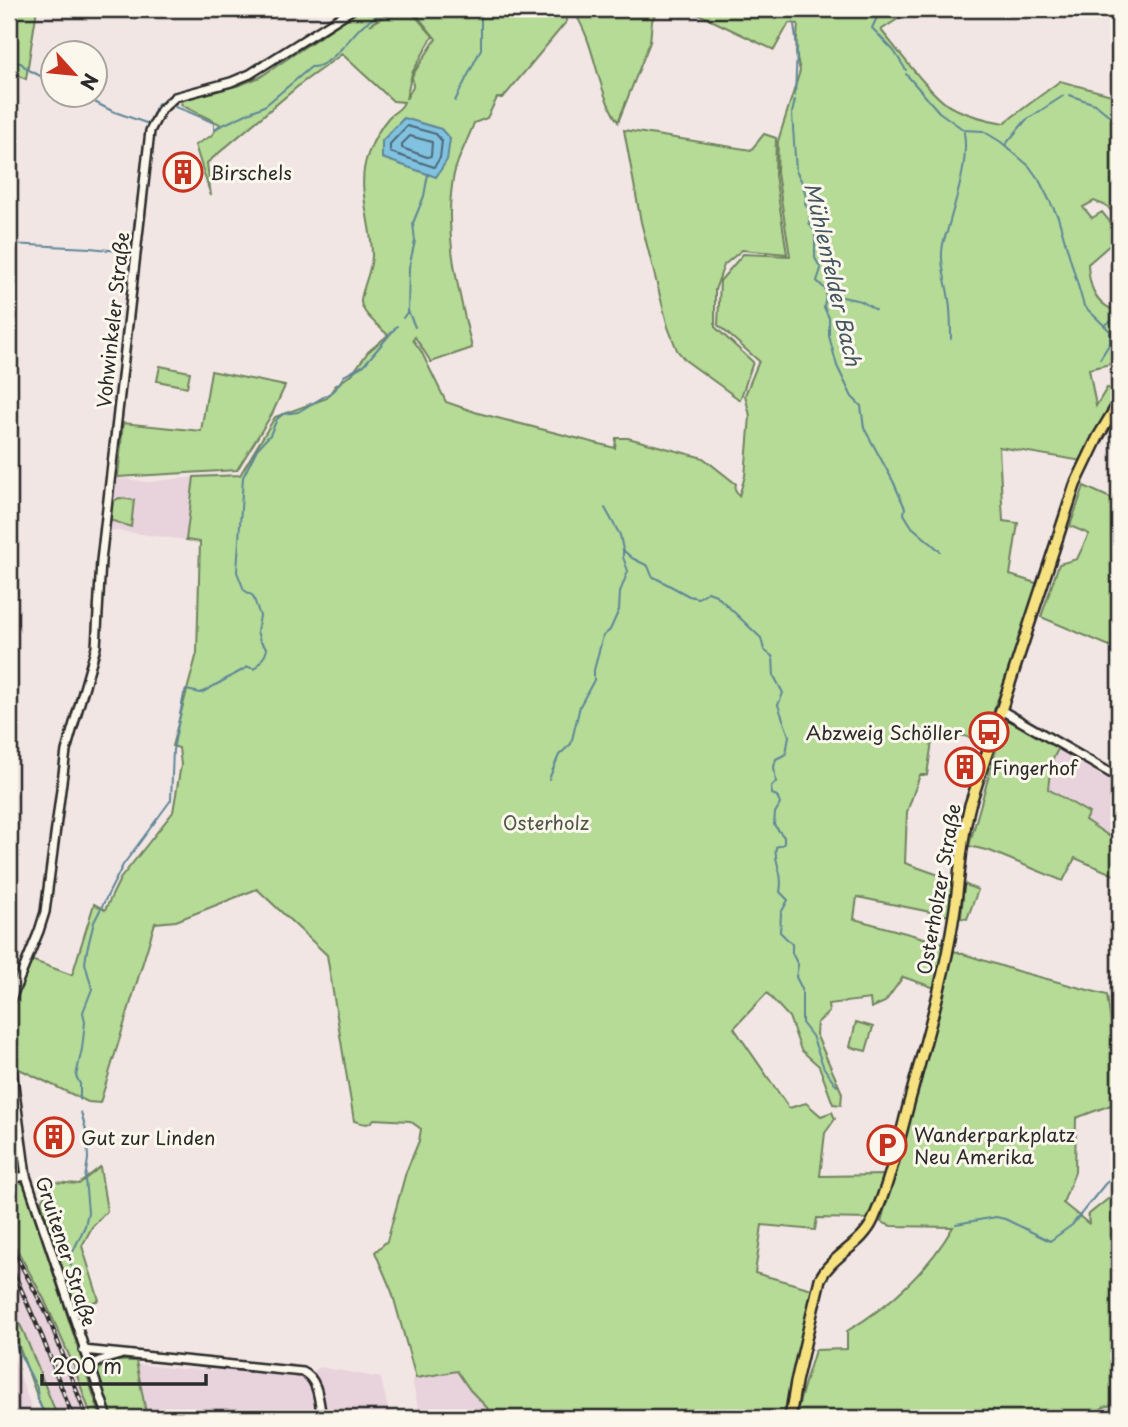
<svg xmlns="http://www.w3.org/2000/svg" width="1128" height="1427" viewBox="0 0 1128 1427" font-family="'Playpen Sans',sans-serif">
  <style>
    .built { fill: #e8d2db }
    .green { fill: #b5db96; stroke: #708360; stroke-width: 2 }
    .water { fill: #81c2e1; stroke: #5f8698; stroke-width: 2 }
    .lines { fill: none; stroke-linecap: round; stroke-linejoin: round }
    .shore { stroke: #4d6774; stroke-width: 2 }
    .stream { stroke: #5f8698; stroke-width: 2 }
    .minor-casing { stroke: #2b2b2b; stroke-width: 12 }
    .major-casing { stroke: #2b2b2b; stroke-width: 14 }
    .minor { stroke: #fbf7ec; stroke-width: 7 }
    .major { stroke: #f7e281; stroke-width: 9 }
    .rail-casing { stroke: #2b2b2b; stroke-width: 4.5 }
    .rail { stroke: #fbf7ec; stroke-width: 2; stroke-dasharray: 5; stroke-linecap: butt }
    .labels { text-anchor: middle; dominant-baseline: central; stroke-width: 6; stroke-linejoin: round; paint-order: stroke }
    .poi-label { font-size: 19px; fill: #2b2b2b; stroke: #fbf7ec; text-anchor: start }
    .street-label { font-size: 19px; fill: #2b2b2b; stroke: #fbf7ec }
    .park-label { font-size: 19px; fill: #4e5746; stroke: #fbf7ec }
    .water-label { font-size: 21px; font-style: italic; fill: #455862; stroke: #fbf7ec }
  </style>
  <rect width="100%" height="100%" fill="#f2e6e4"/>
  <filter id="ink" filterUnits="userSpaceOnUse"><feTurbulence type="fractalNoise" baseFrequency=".0143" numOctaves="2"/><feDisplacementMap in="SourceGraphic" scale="14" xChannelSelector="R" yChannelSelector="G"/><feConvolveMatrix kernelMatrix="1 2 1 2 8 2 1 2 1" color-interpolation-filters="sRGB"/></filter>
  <g filter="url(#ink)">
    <!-- built -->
    <path class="built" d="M113,477L147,482L194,477L186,540L110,530Z
      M1059,747L1119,782V849L1112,847L1114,840L1085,820L1089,813L1048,789L1051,763Z
      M9,1235L44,1299L73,1364L92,1418H58L24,1333L9,1302Z
      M9,1348L14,1359L35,1418H9Z
      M136,1364L180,1369L224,1370L302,1378L320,1367L381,1378L390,1418H147Z
      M457,1371L470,1390L497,1418H420L412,1379Z"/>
    <!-- green -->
    <path class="green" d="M9,9H37L26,79L9,72Z
      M361,9H372L367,14L376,9H396L386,12L370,25L398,9H409L433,36L412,73L406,99L413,87L412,76L436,39L412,9H560L567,21L503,98H497L487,118L474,123C468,140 458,157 454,174C442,232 459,292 472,348L431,362L415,337L413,340L421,351L446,402L478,413L615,448L616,438H628L703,458L736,484L735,489L739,496L745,476L750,416L745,395L759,361L718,325L720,281L743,254L790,256L777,173L778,141L800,71L796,53L798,24L789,23L774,50L688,9H913L881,30C896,48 933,98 951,107C968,115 986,120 1004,123L1060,81L1119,97V221L1107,206L1094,201L1083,207L1092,218L1102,212L1119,233V237L1088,264C1089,283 1093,300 1111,309L1119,306V365L1114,363L1089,369L1096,406L1107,388L1119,391L1082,461L999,447L1003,521L1018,523L1010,575L1039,584L983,741L934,728L927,775H920L907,812L905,863L953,880L950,916L857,897L854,919L946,944L935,988L903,977L885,1002L871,1008L870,999L828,1004L829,1012L817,1023L816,1034L842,1093L841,1105L833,1104L819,1066L801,1050L789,1017L767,993L734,1028L789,1108L806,1103L821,1116L832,1112L835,1119L825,1133L820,1176L885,1175L869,1219L817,1218L815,1230L762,1225L755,1273L812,1289L787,1418H497L470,1390L457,1371L416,1378L392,1292L375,1252L387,1241L406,1172L419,1141L421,1129L410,1121L374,1119C368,1127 363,1123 354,1121L327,955L257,889L176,921L155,923L100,1103L88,1102L15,1067L9,1019L11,1006L31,960L72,975L94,904L105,910L120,879L173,812L181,765L179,748L172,746L197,653L200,542L186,540L194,477L240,475L275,417L327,398L335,386L352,374L368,352L388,335C380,327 362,314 361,302C360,293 372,271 372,255C372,222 355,187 368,154C373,141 380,127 389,117C395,111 401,110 404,102L393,101L342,54L303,82L207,163L211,196L195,145L211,136L220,124L181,105L183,100L240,85L260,77Z
      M572,9H658L652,21L650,42L618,122C595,87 596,42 572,9Z
      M624,130L751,150L764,134L776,138L775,175L787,254L742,250L724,265L715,290V327L753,362L740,400L685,360L677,350L668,327L641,222Z
      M160,366L190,372L187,387L157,381Z
      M211,371L285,386L272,414L237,470L118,477L123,423L201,431Z
      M1084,486L1119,502V516L1117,518H1119V650L1041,617L1059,564L1077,559L1089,534L1070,526Z
      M119,498L134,500L131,527L110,520L111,503Z
      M1006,721H1011L1059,747L1051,763L1048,789L1089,813L1085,820L1115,840C1111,852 1119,864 1119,877L1075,858L1063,881L990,851L969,846L998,743Z
      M964,884L978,890L967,919L961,918Z
      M954,951L1017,971L1107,995L1116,1058L1119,1059V1102L1076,1118L1075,1172L1063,1203L1089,1224L1088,1215L1119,1190V1403L1104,1407L1088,1418H796C800,1395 808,1374 815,1350L847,1349V1331C890,1306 928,1270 953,1227L891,1226L881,1222Z
      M856,1022L873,1027L866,1051L850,1047Z
      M9,1066L21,1167L20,1172L9,1176Z
      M100,1167L107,1211L92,1227L82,1246L99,1300L73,1309L41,1201L53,1182L79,1184Z
      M20,1182L24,1184L101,1418H92L73,1364L44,1299L9,1235V1184Z
      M9,1302L24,1333L58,1418H45L9,1319Z
      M136,1361L147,1418H109L97,1376C102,1357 120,1361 136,1361Z"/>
    <!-- water -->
    <path class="water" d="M404,118L441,129L450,139L447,160L436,177L382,158V141Z"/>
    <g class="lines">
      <!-- shore -->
      <path class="shore" d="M407,126L436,134L442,141L440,158L434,167L390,152V144Z
        M410,136L432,142L431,156L427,157L402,148V144Z"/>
      <!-- stream -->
      <path class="stream" d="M881,9L872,28L894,51L906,70
        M792,18L795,12
        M794,24L797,48L795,96
        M9,42L18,9
        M9,63H21L27,69L52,82
        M906,74L939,112L964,130L983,131L1001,142L1029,166L1039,180L1058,217L1084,306L1110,331V343L1100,359
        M79,94L112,111L149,124L157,104L160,103
        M1069,95L1095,104L1116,121
        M795,100L792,113L796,171L802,182L806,197L805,204L810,212L809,223L815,232V258L821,269L817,281L827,291L824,307L829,318V336L837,366L852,397L861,406L864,428L893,481L905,508L904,514L912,527L940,551
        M455,101L481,49V12
        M175,107C189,111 200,117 214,123V129L266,105L311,67C330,68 349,38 362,26C367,21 374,18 380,14L382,9
        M1006,144L1026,120L1063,96
        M9,244L90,248L129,252L131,248L146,137
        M828,294L861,301L876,310
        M408,311L415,327
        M403,318L408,311L409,267L415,241L413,223L424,196L428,174
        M1105,325L1119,316
        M951,339C951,324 951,308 948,294C944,271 937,254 947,232C955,200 969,165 964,132
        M605,508L620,535L623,550L632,558L648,566L652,576L689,596L698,598L708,592L716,595L761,638L764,650L773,657L774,676L783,693L778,705L789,736L786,754L776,759L774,767L776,782L771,787L772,794L777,796L780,804L775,813L774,825L784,837V844L776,847C773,862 784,871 780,892L788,900L781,913L780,932L792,944V953L798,965L796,977L802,989V1023L812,1036L824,1068L837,1086
        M549,779L559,755L571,744L580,706L594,680V670L603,636L610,630L619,610L620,592L628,571L623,557V550
        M80,1100V1084L76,1076L82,1049L85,1022L83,1012L92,989L85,963L87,950L94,922L123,865L171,800L173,750L184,694L186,690L201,693L248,667L255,669L265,655L267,649L260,641L257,631L260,616L253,596L244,590L237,572L243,477L257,449L270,435L277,419L283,414L298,412L335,390L344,376L364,365L397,326
        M956,1224L996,1217L1005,1219L1050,1241L1072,1225L1105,1184L1119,1172
        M71,1265V1256L85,1226L88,1212L85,1179L88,1159L87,1134L81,1112
        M9,1322L12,1338L37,1388L38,1401L47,1418"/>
      <!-- minor casing -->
      <g class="minor-casing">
        <path id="minor" d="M1001,710L1119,778
          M9,1004L39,931L45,912L66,751L96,647L101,561L150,131L161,110L175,97L231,82L250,74L353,9
          M9,1047L26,1176L108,1418
          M9,1179L26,1176
          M83,1350L303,1372C319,1379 319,1403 322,1418
          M90,1369L99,1361L120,1355"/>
      </g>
      <!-- major casing -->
      <g class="major-casing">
        <path id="major" d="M790,1418L796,1382L820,1279C832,1255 862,1245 873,1220C891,1180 900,1135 912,1092C927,1036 944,979 953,921C960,882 960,843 970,805L1075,485L1098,437L1119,402"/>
      </g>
      <!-- minor -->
      <use href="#minor" class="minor"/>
      <!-- major -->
      <use href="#major" class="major"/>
      <!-- rail casing -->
      <g class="rail-casing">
        <path id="rail" d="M9,1242L48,1316L87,1418
          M9,1262L43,1339L73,1418"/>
      </g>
      <!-- rail -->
      <use href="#rail" class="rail"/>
    </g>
  </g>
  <!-- icons -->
  <defs>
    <g id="building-ring" transform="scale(2.0125)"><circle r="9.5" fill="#fbf7ec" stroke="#c8321e" stroke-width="1.5"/><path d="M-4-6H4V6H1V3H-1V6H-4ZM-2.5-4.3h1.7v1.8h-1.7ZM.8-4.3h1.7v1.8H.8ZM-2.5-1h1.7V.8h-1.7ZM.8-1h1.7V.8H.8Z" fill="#c8321e"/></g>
    <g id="bus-ring" transform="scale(2.0125)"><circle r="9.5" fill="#fbf7ec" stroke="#c8321e" stroke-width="1.5"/><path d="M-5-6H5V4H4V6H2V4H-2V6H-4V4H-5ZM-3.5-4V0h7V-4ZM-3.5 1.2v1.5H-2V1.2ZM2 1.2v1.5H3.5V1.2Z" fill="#c8321e"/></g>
    <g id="parking-ring" transform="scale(2.0125)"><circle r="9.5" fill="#fbf7ec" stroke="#c8321e" stroke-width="1.5"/><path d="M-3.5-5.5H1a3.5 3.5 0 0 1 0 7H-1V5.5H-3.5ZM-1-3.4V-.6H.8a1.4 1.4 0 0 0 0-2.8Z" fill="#c8321e"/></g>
  </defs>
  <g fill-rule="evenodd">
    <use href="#building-ring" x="183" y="172"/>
    <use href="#bus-ring" x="989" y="732"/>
    <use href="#building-ring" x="965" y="767"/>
    <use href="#building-ring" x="54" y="1137"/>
    <use href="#parking-ring" x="887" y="1145"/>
  </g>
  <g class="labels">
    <!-- poi labels -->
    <g class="poi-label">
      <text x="210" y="172">Birschels</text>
      <text x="962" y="732" text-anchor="end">Abzweig Schöller</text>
      <text x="992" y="767">Fingerhof</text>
      <text x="914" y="1134">Wanderparkplatz<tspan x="914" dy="22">Neu Amerika</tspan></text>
      <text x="81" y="1137">Gut zur Linden</text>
    </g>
    <!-- street labels -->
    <g class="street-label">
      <text transform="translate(112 320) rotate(-84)">Vohwinkeler Straße</text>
      <text transform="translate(938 889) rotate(-80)">Osterholzer Straße</text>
      <text transform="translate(67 1251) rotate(72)">Gruitener Straße</text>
    </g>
    <!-- park labels -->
    <g class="park-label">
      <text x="546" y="822">Osterholz</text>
    </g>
    <!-- water labels -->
    <g class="water-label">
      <text transform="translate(834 274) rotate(77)">Mühlenfelder Bach</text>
    </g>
  </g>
  <!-- margin -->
  <rect width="1128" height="1427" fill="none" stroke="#fbf7ec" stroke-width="35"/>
  <rect x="18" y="18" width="1093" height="1392" fill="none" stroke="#2b2b2b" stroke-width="2.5" filter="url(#ink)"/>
  <!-- north arrow -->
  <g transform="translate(74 74) rotate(117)"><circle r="33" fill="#fbf7ec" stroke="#a8a59f" stroke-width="2"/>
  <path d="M0-5L12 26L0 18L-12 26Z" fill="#c8321e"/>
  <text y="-10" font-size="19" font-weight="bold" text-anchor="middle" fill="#2b2b2b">N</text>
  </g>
  <!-- scale -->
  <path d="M42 1374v10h164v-10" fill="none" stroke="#2b2b2b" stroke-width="3.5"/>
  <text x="52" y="1374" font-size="21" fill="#2b2b2b" stroke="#fbf7ec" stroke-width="5" paint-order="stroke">200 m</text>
</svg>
